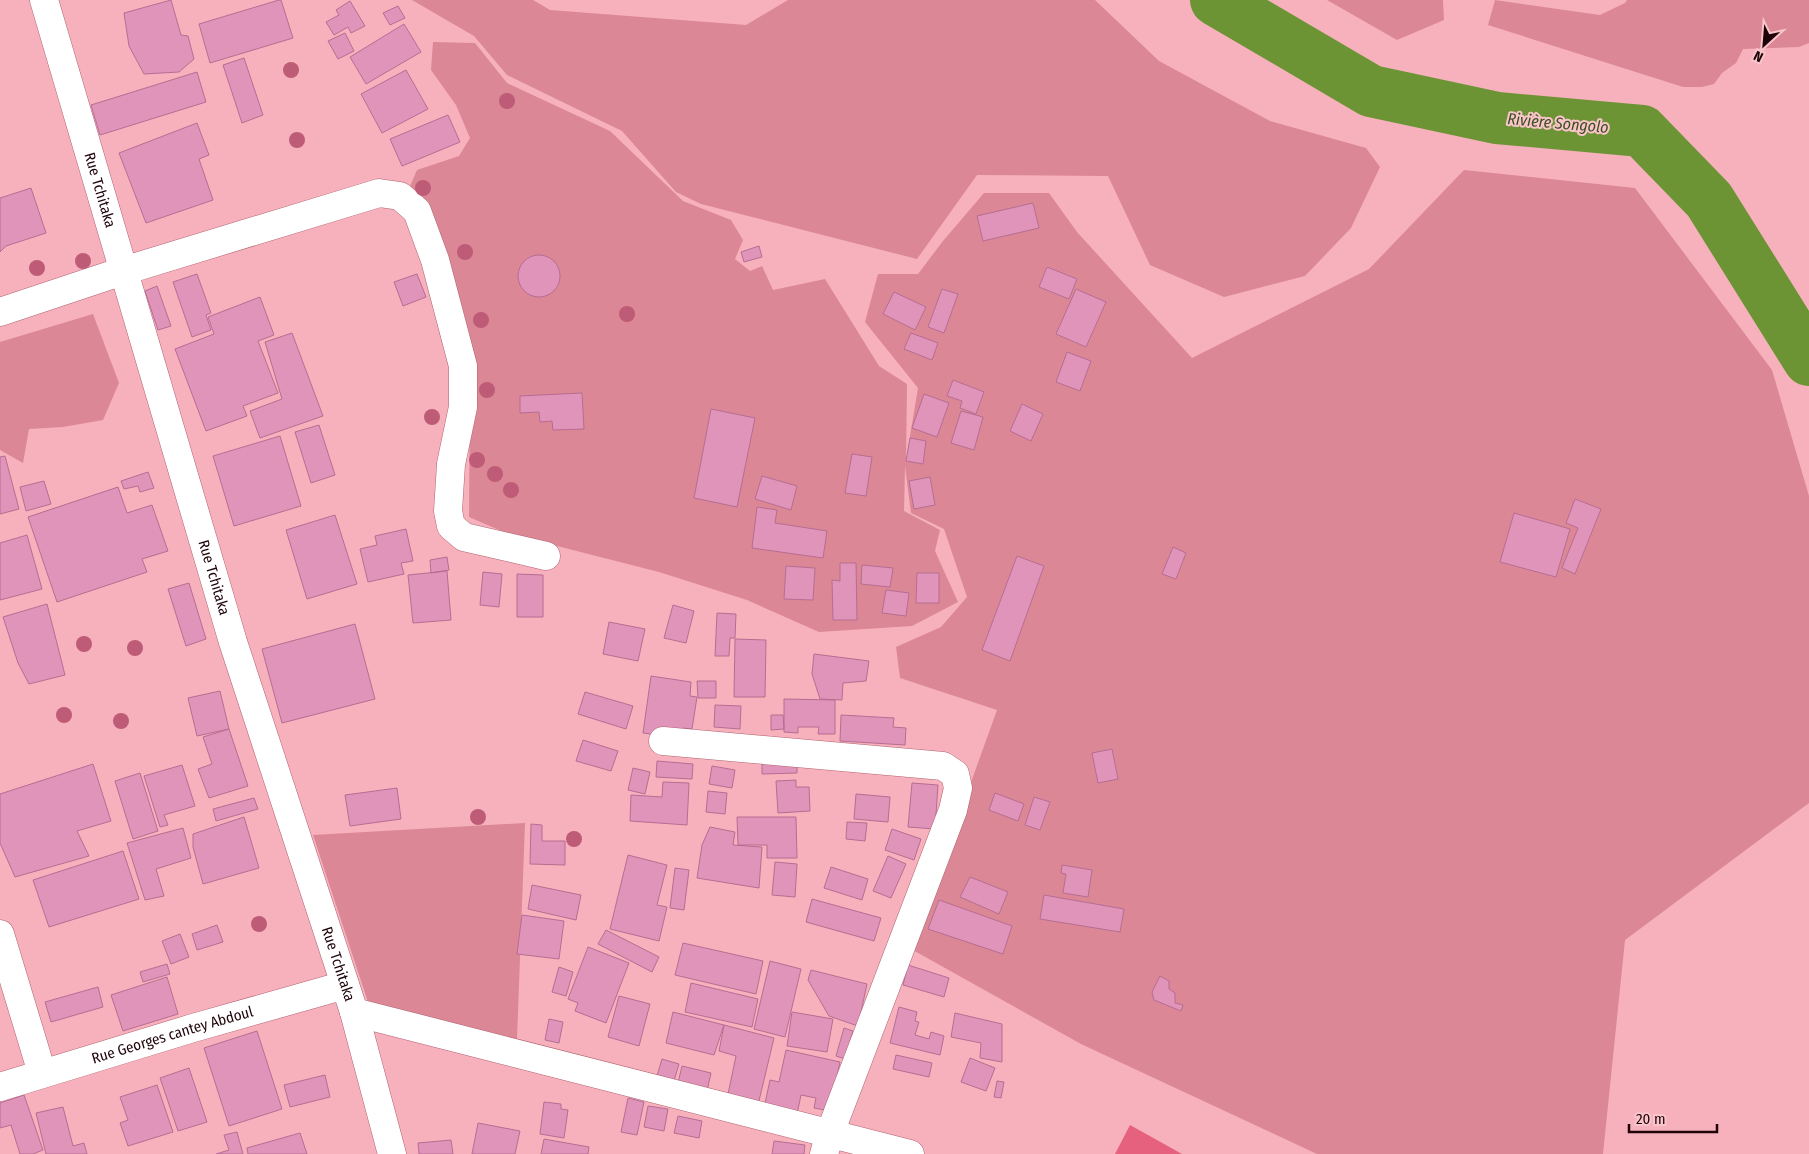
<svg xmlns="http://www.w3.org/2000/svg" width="1809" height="1154" viewBox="0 0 1809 1154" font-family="'Fira Sans Condensed',sans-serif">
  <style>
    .green { fill: #db8795 }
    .forest { fill: #e5617e }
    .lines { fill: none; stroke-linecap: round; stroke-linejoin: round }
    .river { stroke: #6c9434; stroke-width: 52 }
    .building { fill: #e194ba; stroke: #b66d92 }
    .minor-casing { stroke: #b16270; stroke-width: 29 }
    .minor { stroke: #fff; stroke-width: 28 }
    .tree { fill: #be5b76 }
    .labels { text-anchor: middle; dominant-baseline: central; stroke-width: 4; stroke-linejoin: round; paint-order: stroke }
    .street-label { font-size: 15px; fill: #1e0309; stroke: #fac4cb }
    .water-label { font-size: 16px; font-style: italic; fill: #394e1d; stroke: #fac4cb }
  </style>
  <rect width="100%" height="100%" fill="#f7b1bc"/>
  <!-- green -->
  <path class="green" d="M412,0H533L550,10L746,25L788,0H1095L1159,61L1270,121L1366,148L1380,167L1351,228L1305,276L1224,297L1150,265L1108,176L977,175L917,259L701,204L676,192L622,131L507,75L474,36Z
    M1327,0H1443L1444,20L1397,40Z
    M1495,0L1600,15L1625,3L1627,0H1809V43L1799,47L1743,49L1736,63L1722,73L1714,84L1702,87H1683L1488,25Z
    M433,42L475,43L507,83L610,131L683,201L731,220L743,240L735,259L750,271L762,266L773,290L825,279L879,366L907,384L906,460L918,388L865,322L878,274H918L943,241L984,193H1049L1077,232L1192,358L1369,269L1464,170L1635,188L1772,370L1809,496V803L1625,940L1603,1154H1317L1081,1044L911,949L997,710L900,678L896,647L941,627L967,597L944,529L911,513L905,466L904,511L940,530L935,551L958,602L912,626L819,632L747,600L659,572L506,533L469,517L470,387L408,191L417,170L459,156L470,138L456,105L431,70Z
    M93,314L119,383L103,420L63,427L29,429L23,463L0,450V342Z
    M525,823L517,1039L368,1002L313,835Z"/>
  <!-- forest -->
  <path class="forest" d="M1130,1125L1182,1154H1115Z"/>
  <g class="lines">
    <!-- river -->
    <path class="river" d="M1216,0L1371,91L1497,118L1642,131L1709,200L1809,360"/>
  </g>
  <!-- building -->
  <path class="building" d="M171,0L181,35L188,36L194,59L179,72L144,74L129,46L124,13Z
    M279,0H281L293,38L210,63L199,24Z
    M350,1L365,26L351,33L348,27L334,35L326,22L339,15L336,10Z
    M398,6L405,18L390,25L383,13Z
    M404,24L421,52L366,84L350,57Z
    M345,33L354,51L338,59L328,41Z
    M244,58L263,115L242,123L223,65Z
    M406,70L428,109L382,133L361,94Z
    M197,72L206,102L100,135L91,105Z
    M448,115L460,142L402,166L390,139Z
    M197,123L209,155L199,159L213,200L146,223L119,153Z
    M31,188L46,233L6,246L0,252V198Z
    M1033,203L1039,228L983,241L977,216Z
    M759,246L762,257L744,262L741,252Z
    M518 276a21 21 0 1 1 42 0a21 21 0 1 1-42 0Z
    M1047,267L1077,279L1069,299L1039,287Z
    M197,274L211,313L206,315L211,330L192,337L173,282Z
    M417,274L426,297L403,306L394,282Z
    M157,286L171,326L158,330L145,291Z
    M942,289L958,294L944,333L928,327Z
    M1076,289L1106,302L1086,347L1056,334Z
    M894,292L926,307L915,330L883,314Z
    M260,297L274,335L258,341L278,393L243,406L247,416L206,431L175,349L214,334L208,317Z
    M292,333L323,416L260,438L250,411L282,399L265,342Z
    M911,333L938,343L932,360L904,349Z
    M1067,352L1091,361L1080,391L1056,382Z
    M953,380L984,392L976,414L960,408L962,401L947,396Z
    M582,393L584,429L553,430L552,421L540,422L539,412L520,413V396Z
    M924,394L949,403L937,437L912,428Z
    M1022,404L1043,414L1031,441L1010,431Z
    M711,409L755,418L737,507L694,498Z
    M961,411L983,417L974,450L951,443Z
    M319,425L335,475L311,483L295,432Z
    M280,436L301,506L234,526L213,456Z
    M910,438L926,441L923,464L906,461Z
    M852,454L872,457L866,496L845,493Z
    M5,456L19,509L0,514V457Z
    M148,472L154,488L140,492L138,486L124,489L121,481Z
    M762,476L797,486L791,510L755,499Z
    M930,477L935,505L914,509L909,481Z
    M44,481L51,504L26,511L20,487Z
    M118,487L127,513L152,505L168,551L142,559L147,572L57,602L28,517Z
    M1575,499L1601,509L1575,574L1562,568L1578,528L1566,523Z
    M757,507L777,510L775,523L827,531L823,558L752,548Z
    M1514,513L1570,529L1556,577L1500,562Z
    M335,515L357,584L307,599L286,530Z
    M406,529L413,561L401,563L404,574L368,582L360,549L377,545L375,536Z
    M27,535L42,589L0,600V543Z
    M1173,547L1186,553L1176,579L1162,574Z
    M1017,556L1044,566L1010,661L982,650Z
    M447,557L449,570L431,573L430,560Z
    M840,563H856L857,620H833L832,580L840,581Z
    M862,565L893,568L890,587L861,584Z
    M786,566L815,568L813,600L784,599Z
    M447,571L451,620L413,623L408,575Z
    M483,572L502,574L499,607L480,605Z
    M917,573H939V603H916Z
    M517,574L543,575V617H517Z
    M189,583L206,639L186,646L168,589Z
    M886,590L909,593L906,616L882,613Z
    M47,604L65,675L29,684L18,663L3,617Z
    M673,605L694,611L686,643L664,638Z
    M717,613L736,614L735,638H730L729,656H715Z
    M609,622L645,629L638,661L603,654Z
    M355,624L375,699L282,723L262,649Z
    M735,639L766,640L765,697H734Z
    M814,654L869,661L866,681L843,683L842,700L820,699L812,674Z
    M651,676L691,682L690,696L697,697L692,729L682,728L680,738L643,733Z
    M697,681H716V698H698Z
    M220,691L229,729L197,736L188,698Z
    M585,692L633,706L626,729L578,714Z
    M784,699L835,700V734H818L819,727H798V733L784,732Z
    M715,705L741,706L740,729L714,727Z
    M771,715H783L784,729L771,730Z
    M841,715L894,718L893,727L906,728L905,745L840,741Z
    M229,729L248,786L209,798L198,769L212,764L203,737Z
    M583,740L618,751L611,771L576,761Z
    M1112,749L1118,779L1098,783L1092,753Z
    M797,756V773L762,774V757Z
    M657,761L693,764L692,779L656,777Z
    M93,764L111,821L77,831L89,856L15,877L0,843V794Z
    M182,765L195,806L164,815L168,825L160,827L144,776Z
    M712,766L735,770L732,788L709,784Z
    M633,768L650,772L645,794L628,790Z
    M140,773L158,831L133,839L115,781Z
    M796,780V787H809L810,811L778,813L776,781Z
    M663,782L689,783L687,825L630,821L631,795L662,797Z
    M912,783L938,785L935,829L908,827Z
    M397,788L401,819L350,826L345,795Z
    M708,791L727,793L725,814L706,812Z
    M995,793L1024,804L1018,821L989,810Z
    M856,794L890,797L888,822L854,819Z
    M1034,797L1050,802L1040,830L1025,825Z
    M254,798L258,809L216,821L213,809Z
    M244,817L259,868L203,884L193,847V834Z
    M737,817H796L797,858H767V845H738Z
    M847,822L867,823L865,841L846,839Z
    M531,824L542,825V841H565V865L530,864Z
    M710,827L735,832L733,845L762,847L759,888L697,878L702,845Z
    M183,828L191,858L156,869L164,896L145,900L127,843Z
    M892,829L921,839L914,860L885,850Z
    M123,851L139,899L49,927L33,880Z
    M628,855L667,865L657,905L667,907L659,941L610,929Z
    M888,856L906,864L891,898L873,891Z
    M775,862L797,864L795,897L772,895Z
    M1062,865L1092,870L1088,897L1063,893L1066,874L1061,873Z
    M831,867L868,879L862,900L824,888Z
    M675,868L689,870L684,910L670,908Z
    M970,877L1008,892L999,914L960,897Z
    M532,885L581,895L576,920L528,909Z
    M1044,895L1124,909L1120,932L1040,919Z
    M812,899L881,918L874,941L806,922Z
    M939,900L1012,926L1003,954L928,929Z
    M522,915L564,921L559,959L517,954Z
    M217,925L223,942L197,950L192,934Z
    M606,930L659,957L652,972L598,944Z
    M180,934L189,957L171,964L162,941Z
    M683,943L763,961L756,994L675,975Z
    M588,947L629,963L606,1023L575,1011L578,1003L568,999Z
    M770,961L801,969L785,1037L754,1029Z
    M167,964L170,974L143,982L140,972Z
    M908,965L949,978L944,997L903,985Z
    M559,967L573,972L566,996L552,992Z
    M811,970L867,984L858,1026L829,1016L808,980Z
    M1160,976L1169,981V989L1175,993V1003L1183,1005L1181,1011L1154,1000L1152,992Z
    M167,977L178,1014L123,1031L111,995Z
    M691,983L758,999L752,1027L685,1012Z
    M98,987L103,1007L51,1022L45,1002Z
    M619,996L650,1004L639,1046L608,1037Z
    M899,1007L917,1012L915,1021L919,1022L915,1035L929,1039L931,1032L944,1036L940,1055L890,1043Z
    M673,1012L724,1025L714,1055L666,1043Z
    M792,1012L833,1019L827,1052L787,1046Z
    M955,1013L1002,1024V1062L980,1058L981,1043L951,1037Z
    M549,1019L563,1022L559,1043L545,1040Z
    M724,1025L774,1038L758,1105L727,1099L736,1056L719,1051Z
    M844,1028L853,1031L845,1059L836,1056Z
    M257,1031L282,1109L229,1126L204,1048Z
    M786,1050L840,1062L830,1111L814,1108L816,1098L801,1095L797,1114L764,1108L770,1080L779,1082Z
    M896,1055L932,1063L929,1077L893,1069Z
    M970,1058L995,1068L986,1091L961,1082Z
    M662,1059L679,1064L673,1084L656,1079Z
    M682,1066L711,1073L707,1091L678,1083Z
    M189,1068L207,1122L178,1131L160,1078Z
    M325,1075L330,1097L290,1107L284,1085Z
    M997,1081L1004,1082L1001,1098L994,1097Z
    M157,1085L173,1132L128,1146L120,1123L128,1120L120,1097Z
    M24,1095L43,1150L33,1154H20L11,1125L0,1128V1103Z
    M628,1098L644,1102L637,1135L621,1132Z
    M544,1102L561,1104V1109L568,1110L564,1138L540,1134Z
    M648,1106L668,1109L664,1131L644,1127Z
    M63,1107L73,1146L84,1143L87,1154H46L36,1113Z
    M678,1116L702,1121L699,1138L674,1133Z
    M478,1123L520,1131L515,1154H472Z
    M237,1132L243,1154H216L229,1150L224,1135Z
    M300,1133L307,1154H248L247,1148Z
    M544,1139L589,1147L588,1154H541Z
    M451,1140L453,1154H419L418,1143Z
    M774,1141L805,1145L804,1154H772Z"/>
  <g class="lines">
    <!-- minor casing -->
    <g class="minor-casing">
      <g id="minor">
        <path id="s1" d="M44,0L233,642L354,1012L392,1154"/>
        <path d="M0,312L123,271L379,193L400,196L417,211L435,260L463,366V407L451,464L448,511L451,526L464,537L546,556"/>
        <path d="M663,741L943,766L955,774L958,788L953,810L830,1133L824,1154"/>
        <path d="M0,934L42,1073"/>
        <path d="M354,1012L910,1154"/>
        <path id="s2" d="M0,1087L193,1028L345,985"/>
      </g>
    </g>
    <!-- minor -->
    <use href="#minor" class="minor"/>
  </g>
  <!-- trees -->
  <g class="tree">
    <circle cx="291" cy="70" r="8"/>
    <circle cx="507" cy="101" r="8"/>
    <circle cx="297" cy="140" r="8"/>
    <circle cx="423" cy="188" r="8"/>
    <circle cx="465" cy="252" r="8"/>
    <circle cx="83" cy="261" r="8"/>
    <circle cx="37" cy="268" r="8"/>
    <circle cx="627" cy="314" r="8"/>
    <circle cx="481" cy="320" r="8"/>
    <circle cx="487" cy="390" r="8"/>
    <circle cx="432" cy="417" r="8"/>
    <circle cx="477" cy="460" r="8"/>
    <circle cx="495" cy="474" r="8"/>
    <circle cx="511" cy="490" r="8"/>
    <circle cx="84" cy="644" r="8"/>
    <circle cx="135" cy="648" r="8"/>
    <circle cx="64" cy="715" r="8"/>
    <circle cx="121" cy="721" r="8"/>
    <circle cx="478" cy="817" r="8"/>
    <circle cx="574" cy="839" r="8"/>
    <circle cx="259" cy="924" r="8"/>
  </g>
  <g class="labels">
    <!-- street labels -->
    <g class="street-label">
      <text stroke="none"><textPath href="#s1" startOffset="198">Rue Tchitaka</textPath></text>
      <text stroke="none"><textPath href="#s1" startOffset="602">Rue Tchitaka</textPath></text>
      <text stroke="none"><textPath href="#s1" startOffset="1008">Rue Tchitaka</textPath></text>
      <text stroke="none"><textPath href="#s2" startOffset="180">Rue Georges cantey Abdoul</textPath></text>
    </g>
    <!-- water labels -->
    <g class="water-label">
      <text transform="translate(1558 123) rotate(5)">Rivière Songolo</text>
    </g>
  </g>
  <!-- north arrow -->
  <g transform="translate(1764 45) rotate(206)" stroke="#fac4cb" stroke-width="4" paint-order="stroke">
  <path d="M0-4L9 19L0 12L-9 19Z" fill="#1e0309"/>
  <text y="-8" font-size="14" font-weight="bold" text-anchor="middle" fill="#1e0309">N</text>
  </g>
  <!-- scale -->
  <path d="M1629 1124v8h88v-8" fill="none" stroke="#1e0309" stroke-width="2.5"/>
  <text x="1636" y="1124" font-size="15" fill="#1e0309" stroke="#fac4cb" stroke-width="4" paint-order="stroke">20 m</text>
</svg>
